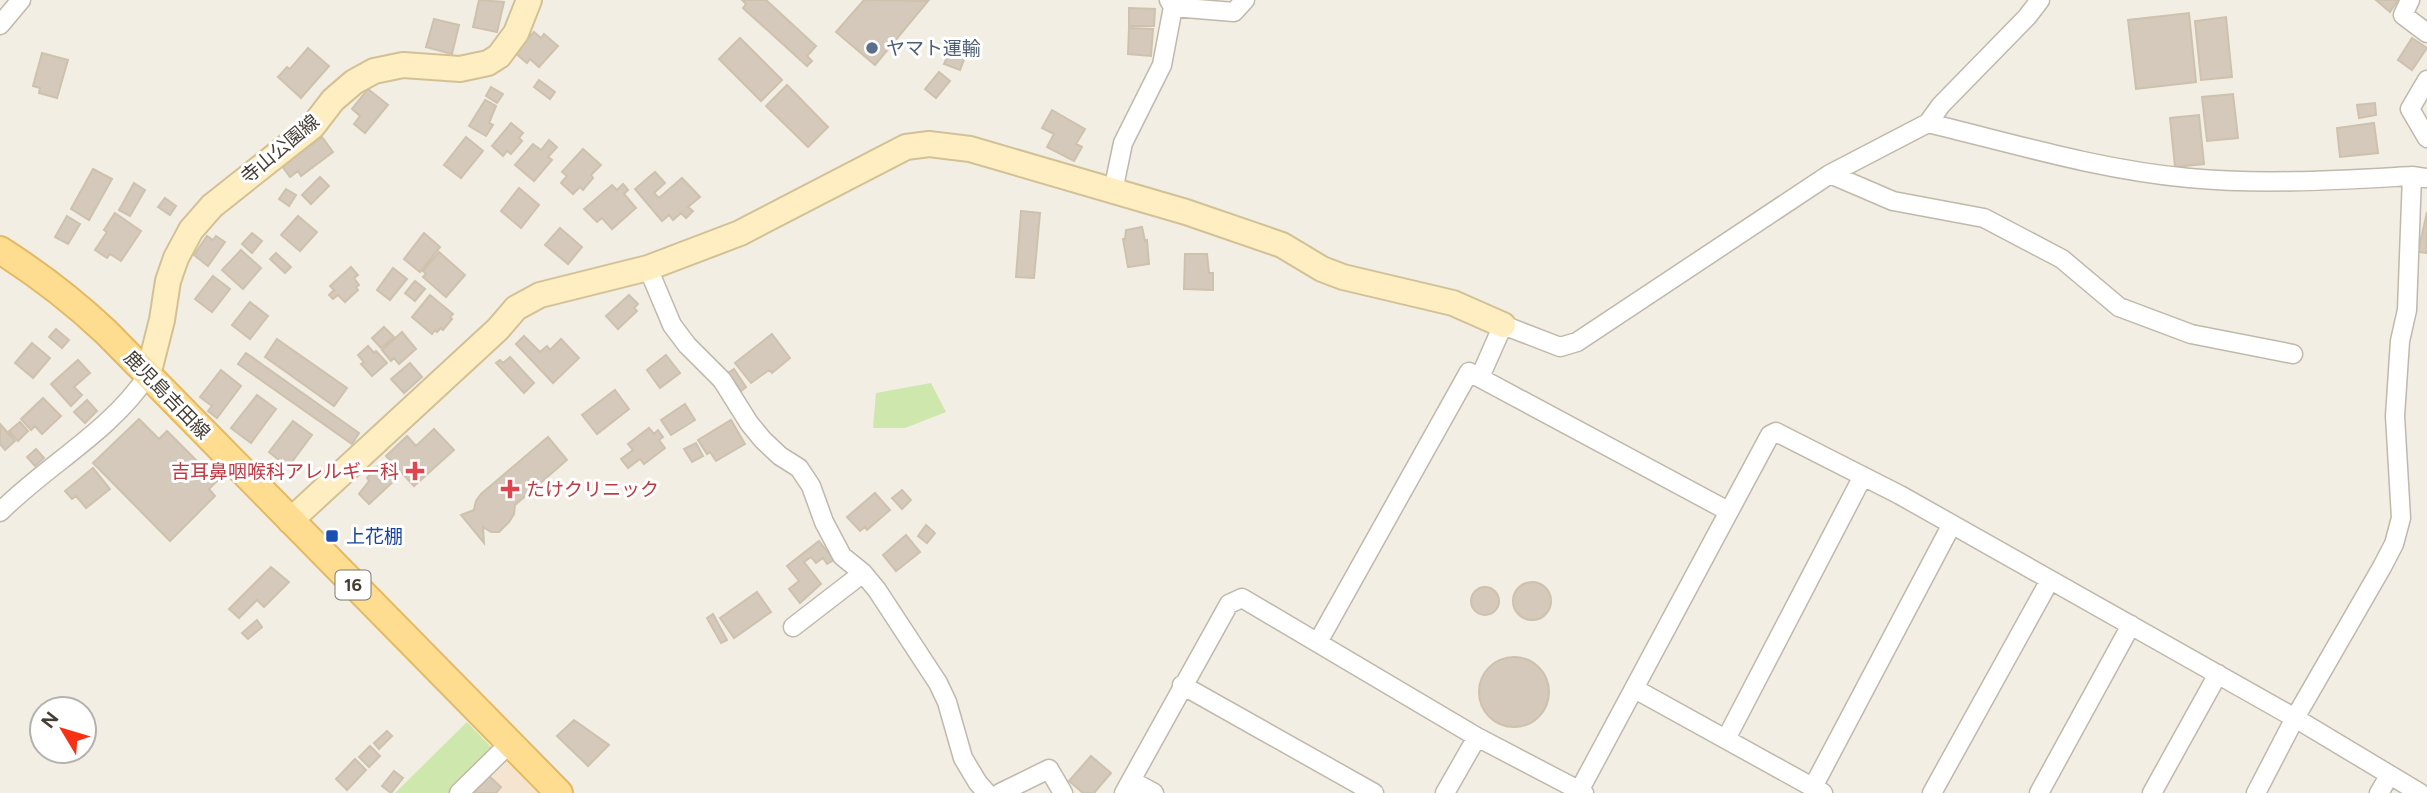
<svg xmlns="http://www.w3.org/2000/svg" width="2427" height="793" viewBox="0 0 2427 793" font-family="Figtree,'Noto Sans JP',sans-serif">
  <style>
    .commercial { fill: #f5e4cf }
    .green { fill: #cee7ac }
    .building { fill: #d4c9ba; stroke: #cec1ad; stroke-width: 2 }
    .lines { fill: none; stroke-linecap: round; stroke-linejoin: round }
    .street-casing { stroke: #c0b8aa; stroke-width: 21 }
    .secondary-casing { stroke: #d2c194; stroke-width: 28 }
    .primary-casing { stroke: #e3b961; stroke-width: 30 }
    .street { stroke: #fff; stroke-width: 18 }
    .secondary { stroke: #feeec2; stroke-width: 24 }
    .primary { stroke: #fedd91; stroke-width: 26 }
    .service-dot { fill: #5c6f8a; stroke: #fff; stroke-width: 2.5 }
    .health-dot { fill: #e0444e; stroke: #fff; stroke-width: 2.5 }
    .transit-dot { fill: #1a4fb4; stroke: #fff; stroke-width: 2.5 }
    .labels { text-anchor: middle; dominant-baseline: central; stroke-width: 6; stroke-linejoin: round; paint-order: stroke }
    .shield { fill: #fff; stroke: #7c7871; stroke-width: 2 }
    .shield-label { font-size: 18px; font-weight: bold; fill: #443e34 }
    .service-label { font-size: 19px; fill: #4e5e75; stroke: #fff; text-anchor: start }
    .street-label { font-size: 19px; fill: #443e34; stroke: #fff }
    .health-label { font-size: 19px; fill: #be3a42; stroke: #fff; text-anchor: end }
    .transit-label { font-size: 19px; fill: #164399; stroke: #fff; text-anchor: start }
  </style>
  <rect width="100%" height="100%" fill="#f2eee4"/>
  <!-- commercial -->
  <path class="commercial" d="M503,758L537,793H466Z"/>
  <!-- green -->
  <path class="green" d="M931,383L946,412L905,428H873L876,393Z
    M467,722L496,752L455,793H395Z"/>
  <!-- building -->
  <path class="building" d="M479,0L504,2L497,32L473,27Z
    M742,0H766L816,46L807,56L812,61L807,66L743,8L746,4Z
    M864,0L928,1L875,65L836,32Z
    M2376,0H2398L2390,12Z
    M1129,8L1155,9L1154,26H1129Z
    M2189,13L2196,82L2136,89L2128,20Z
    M2226,17L2232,77L2201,80L2195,21Z
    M434,19L459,25L452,54L426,47Z
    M1129,28L1153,29L1151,56L1128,54Z
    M534,32L541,38L544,34L558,46L539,67L530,59L527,63L515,53Z
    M740,38L782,80L761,101L719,59Z
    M955,38L970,44L960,70L944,64Z
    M2412,38L2427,48L2412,70L2398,60Z
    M308,48L329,66L301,98L278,77L287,67L290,69Z
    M42,53L68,60L57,98L39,93L40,88L33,86Z
    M939,72L950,81L936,98L925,89Z
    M539,80L555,92L550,99L534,87Z
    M787,85L828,127L808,147L766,106Z
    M491,87L503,94L497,103L486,96Z
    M368,89L388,105L365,133L354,124L360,116L352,109Z
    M2233,94L2238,138L2207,141L2202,97Z
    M485,100L496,106L489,123L493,125L486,136L469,126Z
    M2375,103L2376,115L2359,118L2357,105Z
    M1052,110L1085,129L1076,144L1082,147L1074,161L1047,147L1054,134L1042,128Z
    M2199,115L2204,164L2175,167L2170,118Z
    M511,123L523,133L519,138L522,141L511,154L507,151L503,156L492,146Z
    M2374,123L2378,153L2340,157L2337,128Z
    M322,137L333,152L301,176L298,171L290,177L282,166Z
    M466,137L483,151L461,178L444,165Z
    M549,140L557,147L548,157L552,160L534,181L515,165L533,144L541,150Z
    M583,149L601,165L591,175L593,178L583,190L580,187L573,194L561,183L567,176L562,172Z
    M93,169L112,179L89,220L71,209Z
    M655,172L665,183L654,193L659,198L682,178L700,197L688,207L693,211L686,218L681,213L673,220L669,215L662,221L635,189Z
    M320,177L329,186L311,204L302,195Z
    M134,183L145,190L130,216L119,210Z
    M623,184L628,190L624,194L636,208L612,229L602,218L597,222L584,209L612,185L617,190Z
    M519,188L539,205L521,228L501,211Z
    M286,189L296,195L289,206L279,199Z
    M165,198L176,206L170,215L158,207Z
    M1021,211L1040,213L1034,278L1016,277Z
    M2427,212V253L2418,252Z
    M115,213L141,231L121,261L110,254L107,258L95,250L107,232L104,230Z
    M67,216L80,224L68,244L55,237Z
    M298,216L317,232L300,251L281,235Z
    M1142,227L1145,241L1147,240L1149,264L1128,267L1123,239H1125L1126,230Z
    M560,228L582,247L568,264L545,245Z
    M252,233L262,241L252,253L242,244Z
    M424,233L440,247L420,272L404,259Z
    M207,236L213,240L216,236L225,242L208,266L194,255Z
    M241,250L261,268L243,289L222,270Z
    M439,252L465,275L446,297L423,277L426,274L423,271Z
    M276,253L291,267L285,273L270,259Z
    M1185,254H1207L1209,273H1213V290L1184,289Z
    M351,267L358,275L354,278L359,285L356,287L358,290L345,302L338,295L333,299L329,295L334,290L330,286Z
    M393,268L407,279L390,300L377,290Z
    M213,276L230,289L212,312L195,299Z
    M415,281L425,289L415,301L405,293Z
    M430,295L453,314L450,317L452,319L443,330L441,328L437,332L435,330L432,334L412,317Z
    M629,295L638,304L634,308L637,311L618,329L606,316Z
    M250,302L268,316L250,339L232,325Z
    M384,327L394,337L381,348L372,338Z
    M56,329L69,340L62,348L49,337Z
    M402,332L416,349L399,364L394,358L391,361L382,350Z
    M772,334L790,358L772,373L769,370L751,383L735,363Z
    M524,336L540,352L547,346L550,350L561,339L579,358L553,383L516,344Z
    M277,339L347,388L334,406L265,357Z
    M32,343L50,358L33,378L15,363Z
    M368,346L374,353L376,351L387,363L372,376L361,364L364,362L358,355Z
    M246,353L359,433L352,444L238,364Z
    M666,355L680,373L660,388L647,370Z
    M510,357L534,383L524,393L496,363L500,360L503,363Z
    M78,360L90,373L74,387L82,395L71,406L51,384Z
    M410,363L422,377L404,393L391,379Z
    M734,369L746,387L741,391L728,373Z
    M221,370L241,386L217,418L208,411L212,406L200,397Z
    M615,390L629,409L597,434L582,415Z
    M257,395L276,409L251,443L231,428Z
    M43,398L61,416L42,434L35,426L31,430L21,419Z
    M87,400L97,411L85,423L74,412Z
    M685,404L695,420L671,435L661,420Z
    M139,419L159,439L167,431L217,481L209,489L215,496L170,541L93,463Z
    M731,420L745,444L716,461L710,452L707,454L698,440Z
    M293,421L312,435L288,467L269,452Z
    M20,422L28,431L18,441L9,431Z
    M0,424L15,441L5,450L0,444Z
    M649,428L654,434L658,430L663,437L659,440L665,448L644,464L640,459L628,468L621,459L633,450L628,444Z
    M434,429L454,450L414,486L386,456L407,436L416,446Z
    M548,437L567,460L515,505L514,514L509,522L499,532H491L483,527L484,543L461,515L474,510L476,501L481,494Z
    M696,443L703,456L692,462L684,449Z
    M36,449L44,458L35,466L27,457Z
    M381,464L396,479L369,504L359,494L369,481L367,478Z
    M93,468L110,489L86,508L76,496L72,499L65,491Z
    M902,490L911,500L902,509L892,498Z
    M875,493L890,510L867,530L865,527L860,531L847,517Z
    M926,525L935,533L927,543L918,536Z
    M906,535L920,552L896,571L883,555Z
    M819,541L834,560L827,564L823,558L816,563L811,557L804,562L821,584L800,603L789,589L799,581L787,566Z
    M271,567L289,582L264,607L257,600L239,618L229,609Z
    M1513 601a19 19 0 1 1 38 0a19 19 0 1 1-38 0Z
    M1471 601a14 14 0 1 1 28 0a14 14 0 1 1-28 0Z
    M757,592L771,612L734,638L720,618Z
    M713,614L727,640L721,643L707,618Z
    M257,620L262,627L248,639L242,633Z
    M1479 692a35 35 0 1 1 70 0a35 35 0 1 1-70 0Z
    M574,720L609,745L588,766L557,736Z
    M387,731L392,736L379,749L374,743Z
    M370,746L380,756L369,767L359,757Z
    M1091,756L1111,773L1094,793H1083L1069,781Z
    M355,759L366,770L347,790L336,779Z
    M394,771L403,778L391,793L382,786Z
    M489,776L501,787L496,793H473Z"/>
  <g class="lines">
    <!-- street casing -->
    <g class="street-casing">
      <path id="street" d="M1169,0L1173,7L1234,12L1245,0
        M2410,0L2403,15L2427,33
        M0,25L21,0
        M2427,80L2410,109L2427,138
        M1928,123C2015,144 2100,170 2189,178C2263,185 2338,180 2412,176L2427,178
        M1830,174L1893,201L1984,218L2062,259L2119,307L2191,334L2293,354
        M1113,191L1123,143L1162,65L1173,7
        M648,268L672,325L687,345L722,380L749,423L763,440L780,456L799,468L811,486L824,522L842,556L863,573L877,590L938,683L947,702L963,758L978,783L987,793
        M1480,377L1503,325L1560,347L1577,342L1830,174L1928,123L1941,105L2027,17L2040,0
        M0,512C48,464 110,432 148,375
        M793,627L863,573
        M1318,642L1469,372L1728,511
        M1182,685L1374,793
        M1635,689L1823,793
        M1726,739L1863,476
        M1132,781L1154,793
        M1813,787L1951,526
        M459,793L510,743
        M1000,793L1049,769L1063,793
        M1124,793L1229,604L1242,598L1477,737L1584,793
        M1445,793L1477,737
        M1578,793L1770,435L1776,432L1900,495L2295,718L2420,793
        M1932,793L2050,580
        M2039,793L2131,625
        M2152,793L2218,674
        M2256,793L2295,718L2382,567L2394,544L2401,518L2395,416L2400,341L2407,310L2412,176
        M2379,793L2389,776"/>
    </g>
    <!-- secondary casing -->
    <g class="secondary-casing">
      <path id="secondary" d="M148,375L162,320L168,281L176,258L191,230L212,206L313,126L333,100L354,82L374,71L403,65L460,69L488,63L499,56L516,33L529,0
        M290,521L498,329L516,308L540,295L648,268L740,233L906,147L929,144L970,149L1186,212L1282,245L1322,269L1343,277L1453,303L1503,325"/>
    </g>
    <!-- primary casing -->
    <g class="primary-casing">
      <path id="primary" d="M0,250C38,274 73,301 106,332L559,793"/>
    </g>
    <!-- street -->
    <use href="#street" class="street"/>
    <!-- secondary -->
    <use href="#secondary" class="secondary"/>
    <!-- primary -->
    <use href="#primary" class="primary"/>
  </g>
  <!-- markers -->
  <circle class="service-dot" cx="872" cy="48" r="7"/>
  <g class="health-dot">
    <path d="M411.5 460.5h7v7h7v7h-7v7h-7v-7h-7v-7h7z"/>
    <path d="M506.5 478.5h7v7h7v7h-7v7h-7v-7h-7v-7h7z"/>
  </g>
  <rect class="transit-dot" x="325" y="529" width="14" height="14" rx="3.5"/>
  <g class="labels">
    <!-- shield labels -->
    <rect class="shield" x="335.5" y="570.5" width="35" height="29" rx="5"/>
    <g class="shield-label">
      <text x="353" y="585">16</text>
    </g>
    <!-- service labels -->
    <g class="service-label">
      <text x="886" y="48">ヤマト運輸</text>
    </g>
    <!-- street labels -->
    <g class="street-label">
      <text transform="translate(280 149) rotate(-40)">寺山公園線</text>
      <text transform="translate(167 395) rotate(46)">鹿児島吉田線</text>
    </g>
    <!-- health labels -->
    <g class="health-label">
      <text x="399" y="471">吉耳鼻咽喉科アレルギー科</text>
      <text x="526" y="489" text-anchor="start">たけクリニック</text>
    </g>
    <!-- transit labels -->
    <g class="transit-label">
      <text x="346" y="536">上花棚</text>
    </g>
  </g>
  <!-- north arrow -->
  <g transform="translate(63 730) rotate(308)"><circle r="33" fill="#ffffff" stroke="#b4b2ae" stroke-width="2"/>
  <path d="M0-5L12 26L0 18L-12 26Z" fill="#f93114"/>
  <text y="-10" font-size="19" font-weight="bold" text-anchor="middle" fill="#443e34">N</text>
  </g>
</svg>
